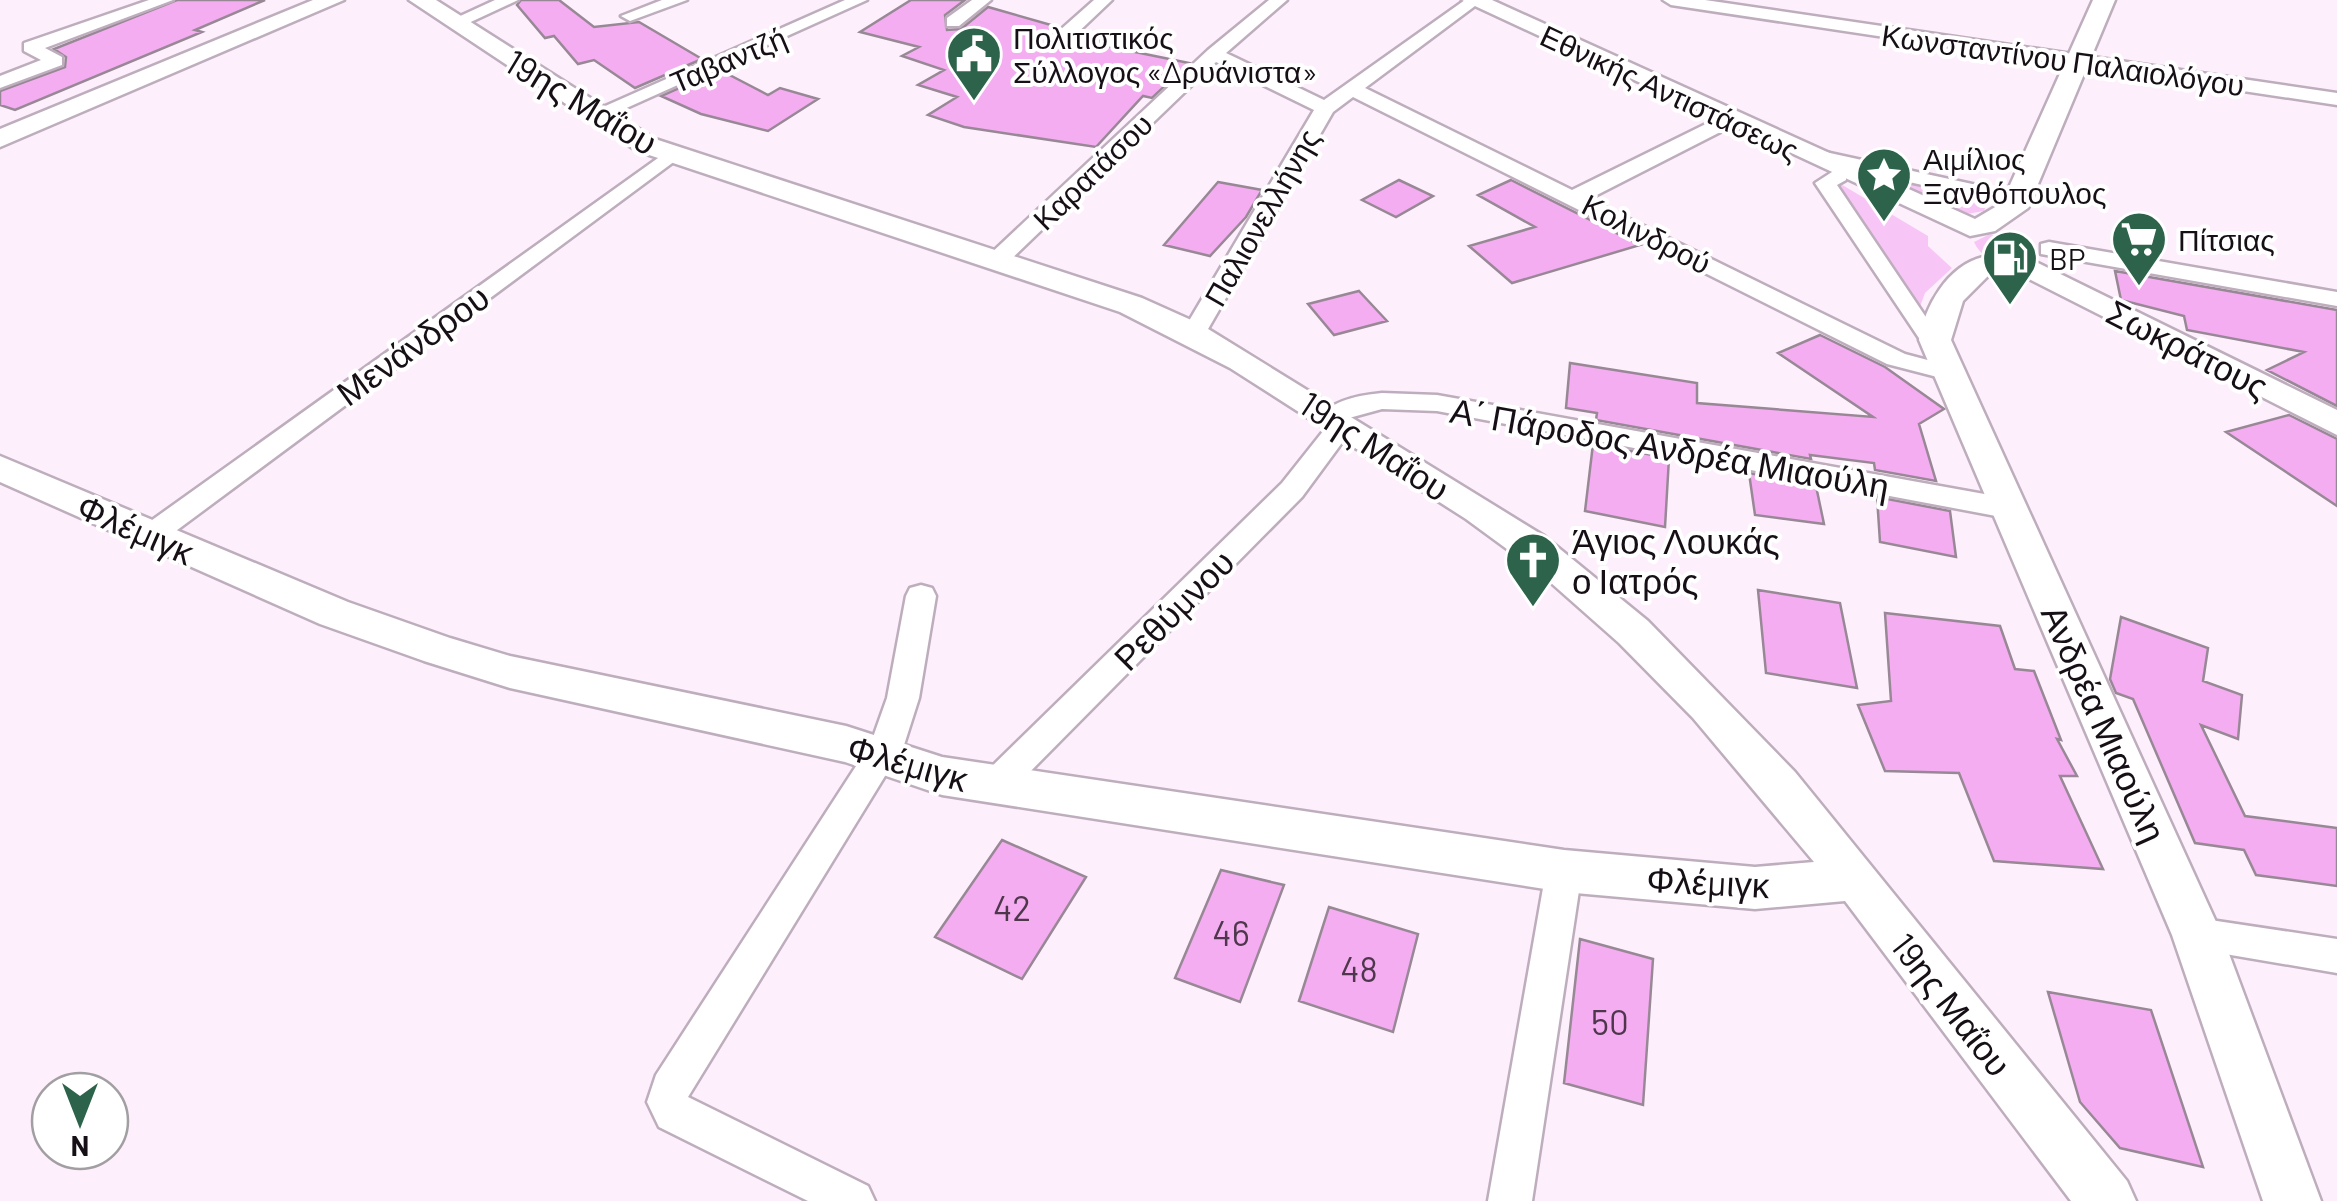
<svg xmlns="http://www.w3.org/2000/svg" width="2337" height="1201" viewBox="0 0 2337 1201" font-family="Barlow,sans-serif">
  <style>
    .green { fill: #f8c6f6 }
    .building { fill: #f4adf1; stroke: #988896; stroke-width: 2.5 }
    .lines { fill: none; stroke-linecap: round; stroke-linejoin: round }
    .street-casing { stroke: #beaebd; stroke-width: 5 }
    .secondary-casing { stroke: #beaebd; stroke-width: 5 }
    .street { fill: #fff; fill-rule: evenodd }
    .secondary { fill: #fff; fill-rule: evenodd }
    .labels { text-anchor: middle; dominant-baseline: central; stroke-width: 8; stroke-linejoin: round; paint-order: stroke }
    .far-poi-label { font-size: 30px; fill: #161016; stroke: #fff; text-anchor: start }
    .far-street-label { font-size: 30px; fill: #161016; stroke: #fff }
    .street-label { font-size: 35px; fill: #161016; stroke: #fff }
    .poi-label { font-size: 35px; fill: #161016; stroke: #fff; text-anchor: start }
    .near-number-label { font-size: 35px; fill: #4e374d }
  </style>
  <rect width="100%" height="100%" fill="#fdf0fc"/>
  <!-- green -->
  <path class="green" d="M1835,163L1989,198L1984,211L1967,214Z
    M1839,183L1928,236V246L1952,268L1925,293L1918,312L1831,186Z
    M1990,234L2028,244L2036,259C2016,270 1983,264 1974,242Z"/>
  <!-- building -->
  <path class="building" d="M177,0H265L195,30L202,32L15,110L0,105V91L65,67L66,57L54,49Z
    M521,0H559L594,27L639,22L702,59L635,88L594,60L578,64L554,36L545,38L517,5Z
    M911,0H965L945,15L947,30L961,29L988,7L1058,27L1059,43H1071L1082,34L1106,41L1101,45L1189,63L1152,98L1143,96L1096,147L964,127L928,115L957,97L918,85L944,70L902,56L919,47L860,32Z
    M720,70L768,95L780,88L818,99L768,131L701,114L661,96Z
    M1399,180L1433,196L1396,217L1362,200Z
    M1511,180L1640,245L1512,283L1469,246L1535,227L1478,195Z
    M1218,182L1262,190L1246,217L1210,256L1164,245Z
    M2115,271L2337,310V406L2267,370L2304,352L2187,330L2184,316L2121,300Z
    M1359,291L1387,321L1334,335L1308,304Z
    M1820,335L1885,367L1944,409L1919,424L1936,481L1875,470L1874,463L1810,455L1811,459L1596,420L1597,413L1566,408L1570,363L1697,383V403L1873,417L1778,353Z
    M2289,415L2337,439V506L2226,432Z
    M1593,444L1669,458L1665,527L1585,511Z
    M1749,473L1816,486L1824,524L1755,515Z
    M1877,497L1950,511L1956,557L1880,542Z
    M1758,590L1840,603L1857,688L1766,673Z
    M1885,613L2000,626L2015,669L2034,671L2061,740L2057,739L2077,776H2060L2103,869L1994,861L1959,773L1885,771L1858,705L1891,701Z
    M2121,617L2208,648L2203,681L2242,695L2238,739L2201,725L2245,816L2337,828V886L2256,875L2244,850L2195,843L2133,699L2116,693L2110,679Z
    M1002,840L1086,877L1022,979L935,937Z
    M1221,870L1284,885L1240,1002L1175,978Z
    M1329,907L1418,934L1393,1032L1299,1001Z
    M1580,939L1653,959L1643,1105L1564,1083Z
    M2048,992L2151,1010L2203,1167L2120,1148L2080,1102Z"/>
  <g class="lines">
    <!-- street casing -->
    <g class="street-casing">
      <path id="street" d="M149,0H173L45,48L62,57V65L0,88V76L41,60L24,51V43Z
        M495,0H518L460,27L445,23Z
        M662,0H687L630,21L621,16Z
        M845,0H867L602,119L585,115Z
        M972,0H991L959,26H947V18Z
        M1094,0H1112L1071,39H1059V31Z
        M1269,0H1287L1226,53L1324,100L1465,0H1483L1365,88L1572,190L1722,116H1736V124L1589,199L1905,354L1935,362L1815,183L1832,172H1846V180L1837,185L1952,356L1942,363L1958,371L1945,379L1887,364L1353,97L1333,112L1204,336H1186L1183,331L1314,110L1216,62L1003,267H987V257L1208,50Z
        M1663,0H1705L2337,93V105L1671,5Z
        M672,148L679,150V158L161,542H141L137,535L141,528Z
        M1816,150L2018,194L2029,200L2018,206L1809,160L1806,156Z
        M2049,242L2337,292V306L2041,254V244Z
        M1382,393L1437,395L2012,499L2026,509L2012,519L1437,411L1382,409L1349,418L1355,425L1302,497L1007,795L995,799L983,795L978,785L983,775L1282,483L1328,425L1318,418C1332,400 1360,395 1382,393Z
        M921,585L932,588L936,596L919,698L904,745L688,1097L868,1186L875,1201H808L659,1127L647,1102L656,1075L871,743L887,698L906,596L910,588Z
        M1564,855L1577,860L1582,871L1532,1201H1488L1546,871L1551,860Z
        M2197,918L2337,939V973L2184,947L2178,935L2184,923Z"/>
    </g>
    <!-- secondary casing -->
    <g class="secondary-casing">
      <path id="secondary" d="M313,0H344L0,147V129Z
        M409,0H436L655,139L1142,298L1200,324L1544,536L1648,621L1795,772L2127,1181L2136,1201H2071L1845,901L1755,909L1564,892L942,795L845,762L510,688L424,661L320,624L0,482V456L348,602L450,638L510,656L846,726L942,757L1564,850L1755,867L1814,862L1693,718L1619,643L1541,574L1466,519L1230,368L1120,312L637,151Z
        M1462,0H1492L1975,219L2002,203L2093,0H2115L2028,208L1995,231L1970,236Z
        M1983,257L1998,266L1963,301L1951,340L2222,935L2321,1201H2263L2172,935L1919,340C1925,306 1947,266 1983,257Z
        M2038,263L2337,410V435L2027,278L2023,272Z"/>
    </g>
    <!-- street -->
    <use href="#street" class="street"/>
    <!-- secondary -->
    <use href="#secondary" class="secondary"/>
  </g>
  <!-- icons -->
  <defs>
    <g id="civic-pin" transform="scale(2.875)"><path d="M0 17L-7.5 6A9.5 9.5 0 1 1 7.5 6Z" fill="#2c634a" stroke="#fff"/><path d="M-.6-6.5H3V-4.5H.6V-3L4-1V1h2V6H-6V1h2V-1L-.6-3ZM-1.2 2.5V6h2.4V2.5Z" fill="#fff"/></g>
    <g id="sight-pin" transform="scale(2.875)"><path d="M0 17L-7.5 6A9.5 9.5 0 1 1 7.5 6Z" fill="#2c634a" stroke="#fff"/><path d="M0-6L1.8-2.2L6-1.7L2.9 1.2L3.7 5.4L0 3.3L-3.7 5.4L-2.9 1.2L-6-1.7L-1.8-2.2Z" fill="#fff"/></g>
    <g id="supermarket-pin" transform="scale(2.875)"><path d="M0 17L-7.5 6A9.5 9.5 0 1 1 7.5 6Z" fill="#2c634a" stroke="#fff"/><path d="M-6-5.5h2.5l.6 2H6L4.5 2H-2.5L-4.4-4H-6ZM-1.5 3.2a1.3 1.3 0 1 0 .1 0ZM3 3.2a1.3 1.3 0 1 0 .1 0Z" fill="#fff"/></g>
    <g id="fuel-pin" transform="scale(2.875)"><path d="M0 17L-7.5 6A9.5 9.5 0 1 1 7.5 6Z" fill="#2c634a" stroke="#fff"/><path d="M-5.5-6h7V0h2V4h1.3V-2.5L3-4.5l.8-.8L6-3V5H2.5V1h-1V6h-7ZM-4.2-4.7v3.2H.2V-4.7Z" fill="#fff"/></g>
    <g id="church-pin" transform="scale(2.875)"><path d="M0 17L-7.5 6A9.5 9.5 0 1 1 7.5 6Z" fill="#2c634a" stroke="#fff"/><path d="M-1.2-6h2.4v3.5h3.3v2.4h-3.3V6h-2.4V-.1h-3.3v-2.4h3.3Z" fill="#fff"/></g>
  </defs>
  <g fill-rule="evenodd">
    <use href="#civic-pin" x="974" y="54"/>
    <use href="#sight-pin" x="1884" y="175"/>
    <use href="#supermarket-pin" x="2139" y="239"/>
    <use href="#fuel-pin" x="2010" y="258"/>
    <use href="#church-pin" x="1533" y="560"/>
  </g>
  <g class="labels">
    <!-- far-poi labels -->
    <g class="far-poi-label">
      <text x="1013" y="37">Πολιτιστικός<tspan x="1013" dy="34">Σύλλογος «Δρυάνιστα»</tspan></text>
      <text x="1923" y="158">Αιμίλιος<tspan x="1923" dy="34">Ξανθόπουλος</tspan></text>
      <text x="2178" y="239">Πίτσιας</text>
      <text x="2049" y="258">BP</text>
    </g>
    <!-- far-street labels -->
    <g class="far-street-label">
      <text transform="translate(728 59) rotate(-23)">Ταβαντζή</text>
      <text transform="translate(2063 59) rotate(8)">Κωνσταντίνου Παλαιολόγου</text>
      <text transform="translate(1670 92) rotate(25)">Εθνικής Αντιστάσεως</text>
      <text transform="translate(1092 171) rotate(-44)">Καρατάσου</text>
      <text transform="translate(1261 217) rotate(-60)">Παλιονελλήνης</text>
      <text transform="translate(1647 233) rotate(27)">Κολινδρού</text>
    </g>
    <!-- street labels -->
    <g class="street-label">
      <text transform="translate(582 101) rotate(31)">19ης Μαΐου</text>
      <text transform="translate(412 344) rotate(-36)">Μενάνδρου</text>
      <text transform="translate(2188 348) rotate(27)">Σωκράτους</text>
      <text transform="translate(1375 445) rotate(33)">19ης Μαΐου</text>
      <text transform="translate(1670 447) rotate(10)">Α΄ Πάροδος Ανδρέα Μιαούλη</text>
      <text transform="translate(136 528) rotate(24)">Φλέμιγκ</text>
      <text transform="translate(1173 609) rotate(-45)">Ρεθύμνου</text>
      <text transform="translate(2105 723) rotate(66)">Ανδρέα Μιαούλη</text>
      <text transform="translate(908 762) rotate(16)">Φλέμιγκ</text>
      <text transform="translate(1708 881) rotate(3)">Φλέμιγκ</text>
      <text transform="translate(1952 1004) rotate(52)">19ης Μαΐου</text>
    </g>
    <!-- poi labels -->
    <g class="poi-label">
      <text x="1572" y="540">Άγιος Λουκάς<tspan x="1572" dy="40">ο Ιατρός</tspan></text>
    </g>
    <!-- near-number labels -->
    <g class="near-number-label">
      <text x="1012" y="907">42</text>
      <text x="1231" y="932">46</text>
      <text x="1359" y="968">48</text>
      <text x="1610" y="1021">50</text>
    </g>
  </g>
  <!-- north arrow -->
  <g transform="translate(80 1121) rotate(180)"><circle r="48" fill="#ffffff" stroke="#a29fa2" stroke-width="2.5"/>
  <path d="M0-8L18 38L0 25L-18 38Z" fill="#2c634a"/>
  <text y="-15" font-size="28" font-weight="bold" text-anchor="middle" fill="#161016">N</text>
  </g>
</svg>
